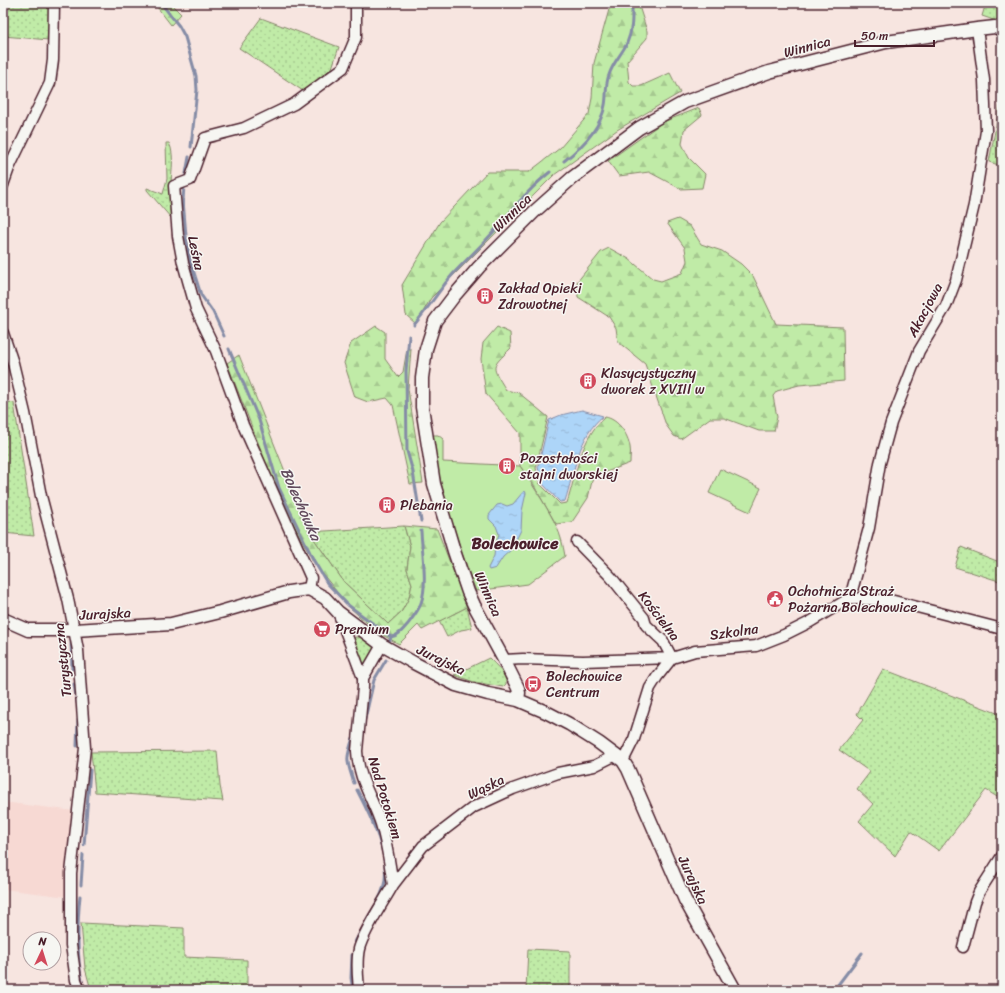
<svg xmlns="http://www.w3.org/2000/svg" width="1005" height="993" viewBox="0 0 1005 993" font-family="Sriracha,sans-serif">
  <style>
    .built { fill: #f7d9d3 }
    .grass { fill: url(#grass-dots); stroke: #858569 }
    .forest { fill: url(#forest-firs); stroke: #858569 }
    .park { fill: #c0eba7; stroke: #858569 }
    .water { fill: url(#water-ripples); stroke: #858ca6 }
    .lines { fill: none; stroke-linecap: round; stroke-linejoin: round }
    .stream { stroke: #858ca6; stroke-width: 3 }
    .minor-casing { stroke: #4a1f2b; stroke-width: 13 }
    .tertiary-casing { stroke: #4a1f2b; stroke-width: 15 }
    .minor { stroke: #f6f6f2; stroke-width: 10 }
    .tertiary { stroke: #f6f6f2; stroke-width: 12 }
    .labels { text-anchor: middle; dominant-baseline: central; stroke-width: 3; stroke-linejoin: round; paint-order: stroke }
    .street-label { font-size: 14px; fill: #4a1f2b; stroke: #f6f6f2 }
    .poi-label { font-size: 14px; fill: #4a1f2b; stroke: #f6f6f2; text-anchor: start }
    .water-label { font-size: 15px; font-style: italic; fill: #634c5e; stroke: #f6f6f2 }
    .quarter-label { font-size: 16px; font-weight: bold; fill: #4a1f2b; stroke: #f6f6f2 }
  </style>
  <defs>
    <pattern id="grass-dots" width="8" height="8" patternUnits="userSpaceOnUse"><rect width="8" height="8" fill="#c0eba7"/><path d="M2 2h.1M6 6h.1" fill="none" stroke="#a6c990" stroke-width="1.8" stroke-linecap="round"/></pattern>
    <pattern id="forest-firs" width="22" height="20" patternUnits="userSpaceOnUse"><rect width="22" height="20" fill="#c0eba7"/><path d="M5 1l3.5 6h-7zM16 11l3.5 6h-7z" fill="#a6c990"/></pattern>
    <pattern id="water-ripples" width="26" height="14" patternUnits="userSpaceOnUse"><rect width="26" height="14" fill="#add5f8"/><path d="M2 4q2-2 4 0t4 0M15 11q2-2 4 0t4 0" fill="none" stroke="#96b6d5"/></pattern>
  </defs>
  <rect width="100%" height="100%" fill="#f7e5e0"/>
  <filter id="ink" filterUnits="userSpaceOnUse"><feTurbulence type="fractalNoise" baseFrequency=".025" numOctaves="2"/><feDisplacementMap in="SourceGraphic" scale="8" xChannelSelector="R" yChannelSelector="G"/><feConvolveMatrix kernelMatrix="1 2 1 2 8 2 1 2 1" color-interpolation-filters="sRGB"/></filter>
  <g filter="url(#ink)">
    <!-- built -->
    <path class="built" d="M3,802L75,811L68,897L3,889Z"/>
    <!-- grass -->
    <path class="grass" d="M3,3H51L49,40L3,36Z
      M986,3H1002V23L982,16Z
      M261,18L339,47L332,68L303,91L239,48Z
      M1000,105H1002V166L989,162Z
      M166,143H169C176,155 170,182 170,196C171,203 171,211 171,218L147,190V188L163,194L167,179Z
      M3,401L14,403L34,536L3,533Z
      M404,526L410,546L407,569L412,584L409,598L402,611L388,624L344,582L309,532Z
      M961,547L1002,563V582L955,567Z
      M467,607L472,628L461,630L447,637L439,621Z
      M355,637H360L374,646V651L365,664H363L353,641Z
      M489,658C496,665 507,675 506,684L503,687L474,682L454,675Z
      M883,669L1002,715V800L986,790L939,851L911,831L895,856L859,821L873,804L857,789L870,772L839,750L863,720L857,714Z
      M217,751L220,786L223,801L95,792L91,752Z
      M81,923L184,928V957L247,960V990H91L85,968Z
      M528,949L570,951V990H526Z"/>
    <!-- forest -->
    <path class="forest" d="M154,3H170L181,14L171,25Z
      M609,3H638L647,31V38L627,61L629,82L633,86H641L670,73L680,93L617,130L554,175L431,298L416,324L406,315L402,285L440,222L487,172H529L560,148L589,114L592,98L594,63L610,6Z
      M699,108L702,115L684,130L682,144L689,158L705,174L702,188L681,189L649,172L619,176L608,161L663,122Z
      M678,219L690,226L701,244L722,251L741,264L753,276L776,324L843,327L844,381L799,385L777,391L773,396L777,417L774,431H759L724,418H710L681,439L674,436L666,425L645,364L618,342L616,328L609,317L578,297L577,282L601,252L609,248L629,259L653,279L661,281L682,273L687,261L685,248L667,223Z
      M376,326L385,332V359L398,377L403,372L407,349H411L408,389L423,483L410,484L393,405L387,398L368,402L355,397L344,363L351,343Z
      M497,327L510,333L511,348C490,369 491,365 506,390L519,393L548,417L536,468L539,483L560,504L567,503C576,475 581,437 605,417C618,419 628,434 630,447C631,452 630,458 630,463L593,477L588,498L572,522L556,524L533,484L520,466V433L486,394L481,359L483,343Z
      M239,355L309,532L344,582L388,624L402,611L409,598L412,584L407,569L410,546L404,526L437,529L467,607L422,630L418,625L399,644L377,632L348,606L314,563L280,499L227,363Z"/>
    <!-- park -->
    <path class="park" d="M434,435H438L443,439V462L520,466C528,477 534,488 542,500C554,521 561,531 565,556L528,584L476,591C457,542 441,490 431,438Z
      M720,469L761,488L750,512L709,493Z"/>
    <!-- water -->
    <path class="water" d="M582,410L603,416C579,435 574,473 565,501L560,502L541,482L538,467L549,420L561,415Z
      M525,491L526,493L522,511L521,530L511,550L503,557L496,568L489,570L488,568L494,556L495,547L499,534L496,526L489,519V515L497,505L502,504L507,506L513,504L523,492Z"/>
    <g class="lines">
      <!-- stream -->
      <path class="stream" d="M161,3L179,26L185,37L196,76L197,90L191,147
        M564,161C582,147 601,128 605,105C607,95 605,85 609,75C613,62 622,54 627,43C633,30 632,16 632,3
        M185,179L189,157
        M184,185L183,201L186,236L190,260L201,295L213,312L224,336
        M414,325C428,309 439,290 453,274C464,262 476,251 487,239C508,216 526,191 550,172
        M409,336L406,371L407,451L413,472L421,521
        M229,349L259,420L279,488L314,561L327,583L348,605L391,637L390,640
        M391,637C399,636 403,629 408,624C413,617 419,610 421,603C428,583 422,553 421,531
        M71,640L72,669
        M74,684L77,703
        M365,719L374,680L386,660
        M353,738C345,761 347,761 354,783
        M77,746L78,720
        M357,790C370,815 393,860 383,889C380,900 372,910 367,919
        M84,845L90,770
        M81,885L83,855
        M80,896C77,926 76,956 83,986
        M355,942L361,931
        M352,955L351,978L353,990
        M834,990L862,953"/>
      <!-- minor casing -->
      <g class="minor-casing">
        <path id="minor" d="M3,185L9,168L50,83L53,60L54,3
          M3,333L13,363L25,413L41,496L68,599L78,650L85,748L71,873V945L76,980L80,990
          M577,542L611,577L644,618L646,625L663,641L672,658
          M309,589L311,578L243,425L216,351L196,309L183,263L178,236L174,186L190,180L205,138L244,128L294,104L343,68L356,37V3
          M850,598L869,528L880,463L891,423L919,351L946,306L956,280L974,205L986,131L984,80L977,29
          M338,612L363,678
          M504,660L523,659L583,661L672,658L695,651L756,646L784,635L810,622L850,598L894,601L1002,629
          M623,761L634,739L650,688L657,677L672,658
          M393,885L423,846L474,807L513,789L558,773L594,766L616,755
          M963,947L975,902L979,892L1002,856
          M359,990C358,977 356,962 359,949C364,930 383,903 393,885C390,865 387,844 381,824C373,799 358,779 357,751L363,687V678L382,645"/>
      </g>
      <!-- tertiary casing -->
      <g class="tertiary-casing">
        <path id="tertiary" d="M3,619L28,630H75L171,624L220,612L289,592L309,589L325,598L338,612L382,645L414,663L456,685L488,694L518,700L546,712L569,724L599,743L623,761L628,769L685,900L735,990
          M518,700L519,693L518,688L504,660L474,605L468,592L454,551L434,484L422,407V378L426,349L435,321L454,296L479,267L534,212L572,178L639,128L685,102L769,72L886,42L977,29L995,27L1002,30"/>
      </g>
      <!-- minor -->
      <use href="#minor" class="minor"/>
      <!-- tertiary -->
      <use href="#tertiary" class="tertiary"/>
    </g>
  </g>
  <!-- icons -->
  <defs>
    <g id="building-disc" transform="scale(0.9)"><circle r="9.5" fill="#d1495b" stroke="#f6f6f2"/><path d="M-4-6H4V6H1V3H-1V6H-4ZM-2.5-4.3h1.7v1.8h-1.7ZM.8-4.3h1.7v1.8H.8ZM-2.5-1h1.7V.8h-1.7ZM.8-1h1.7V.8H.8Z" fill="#fff"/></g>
    <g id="civic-disc" transform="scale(0.9)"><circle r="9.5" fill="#d1495b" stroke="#f6f6f2"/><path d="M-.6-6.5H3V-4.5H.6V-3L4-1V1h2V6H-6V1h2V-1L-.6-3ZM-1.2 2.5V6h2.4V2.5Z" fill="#fff"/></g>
    <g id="supermarket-disc" transform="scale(0.9)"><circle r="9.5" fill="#d1495b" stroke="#f6f6f2"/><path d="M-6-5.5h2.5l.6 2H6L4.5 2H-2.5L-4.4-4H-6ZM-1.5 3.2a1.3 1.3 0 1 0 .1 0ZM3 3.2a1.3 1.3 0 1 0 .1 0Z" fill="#fff"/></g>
    <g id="bus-disc" transform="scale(0.9)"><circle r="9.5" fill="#d1495b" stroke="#f6f6f2"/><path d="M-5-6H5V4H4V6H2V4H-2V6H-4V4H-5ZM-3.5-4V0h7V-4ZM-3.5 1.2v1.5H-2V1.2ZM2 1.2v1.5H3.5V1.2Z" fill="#fff"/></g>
  </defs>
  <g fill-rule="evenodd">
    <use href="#building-disc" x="485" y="296"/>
    <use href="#building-disc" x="588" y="381"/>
    <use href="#building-disc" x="507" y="466"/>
    <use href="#building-disc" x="387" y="505"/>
    <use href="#civic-disc" x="775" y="599"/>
    <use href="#supermarket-disc" x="322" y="629"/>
    <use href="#bus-disc" x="533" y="684"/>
  </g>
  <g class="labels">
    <!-- street labels -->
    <g class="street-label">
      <text transform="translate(807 47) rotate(-15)">Winnica</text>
      <text transform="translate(512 213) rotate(-44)">Winnica</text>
      <text transform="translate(196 253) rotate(78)">Leśna</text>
      <text transform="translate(925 310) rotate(-62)">Akacjowa</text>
      <text transform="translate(488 594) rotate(66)">Winnica</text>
      <text transform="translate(105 614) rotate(-3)">Jurajska</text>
      <text transform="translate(659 616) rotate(53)">Kościelna</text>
      <text transform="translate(734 632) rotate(-8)">Szkolna</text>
      <text transform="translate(63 660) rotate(-96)">Turystyczna</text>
      <text transform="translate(441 660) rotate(26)">Jurajska</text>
      <text transform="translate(486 787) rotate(-26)">Wąska</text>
      <text transform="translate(385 798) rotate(73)">Nad Potokiem</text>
      <text transform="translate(693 880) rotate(65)">Jurajska</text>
    </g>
    <!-- poi labels -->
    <g class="poi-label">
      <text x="498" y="288">Zakład Opieki<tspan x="498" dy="16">Zdrowotnej</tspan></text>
      <text x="601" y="373">Klasycystyczny<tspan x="601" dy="16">dworek z XVIII w</tspan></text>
      <text x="520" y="458">Pozostałości<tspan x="520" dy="16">stajni dworskiej</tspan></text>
      <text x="400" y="505">Plebania</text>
      <text x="788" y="591">Ochotnicza Straż<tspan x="788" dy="16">Pożarna Bolechowice</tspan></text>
      <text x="335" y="629">Premium</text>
      <text x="546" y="676">Bolechowice<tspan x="546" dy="16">Centrum</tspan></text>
    </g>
    <!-- water labels -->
    <g class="water-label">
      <text transform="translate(301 504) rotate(66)">Bolechówka</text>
    </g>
    <!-- quarter labels -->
    <g class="quarter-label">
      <text x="515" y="543">Bolechowice</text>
    </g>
  </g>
  <!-- margin -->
  <rect width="1005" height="993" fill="none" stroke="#f6f6f2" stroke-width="16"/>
  <rect x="8" y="8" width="989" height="977" fill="none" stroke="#4a1f2b" stroke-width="1.5" filter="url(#ink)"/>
  <!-- north arrow -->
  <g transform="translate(42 951) rotate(4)"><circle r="19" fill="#f6f6f2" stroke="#b1a0a2"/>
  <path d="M0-3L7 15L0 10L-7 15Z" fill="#d1495b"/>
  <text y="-6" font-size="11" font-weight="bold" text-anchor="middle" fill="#4a1f2b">N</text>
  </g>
  <!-- scale -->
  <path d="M855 40v6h79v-6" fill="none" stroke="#4a1f2b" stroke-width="2"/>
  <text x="861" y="40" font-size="12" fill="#4a1f2b" stroke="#f6f6f2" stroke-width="3" paint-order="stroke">50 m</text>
</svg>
